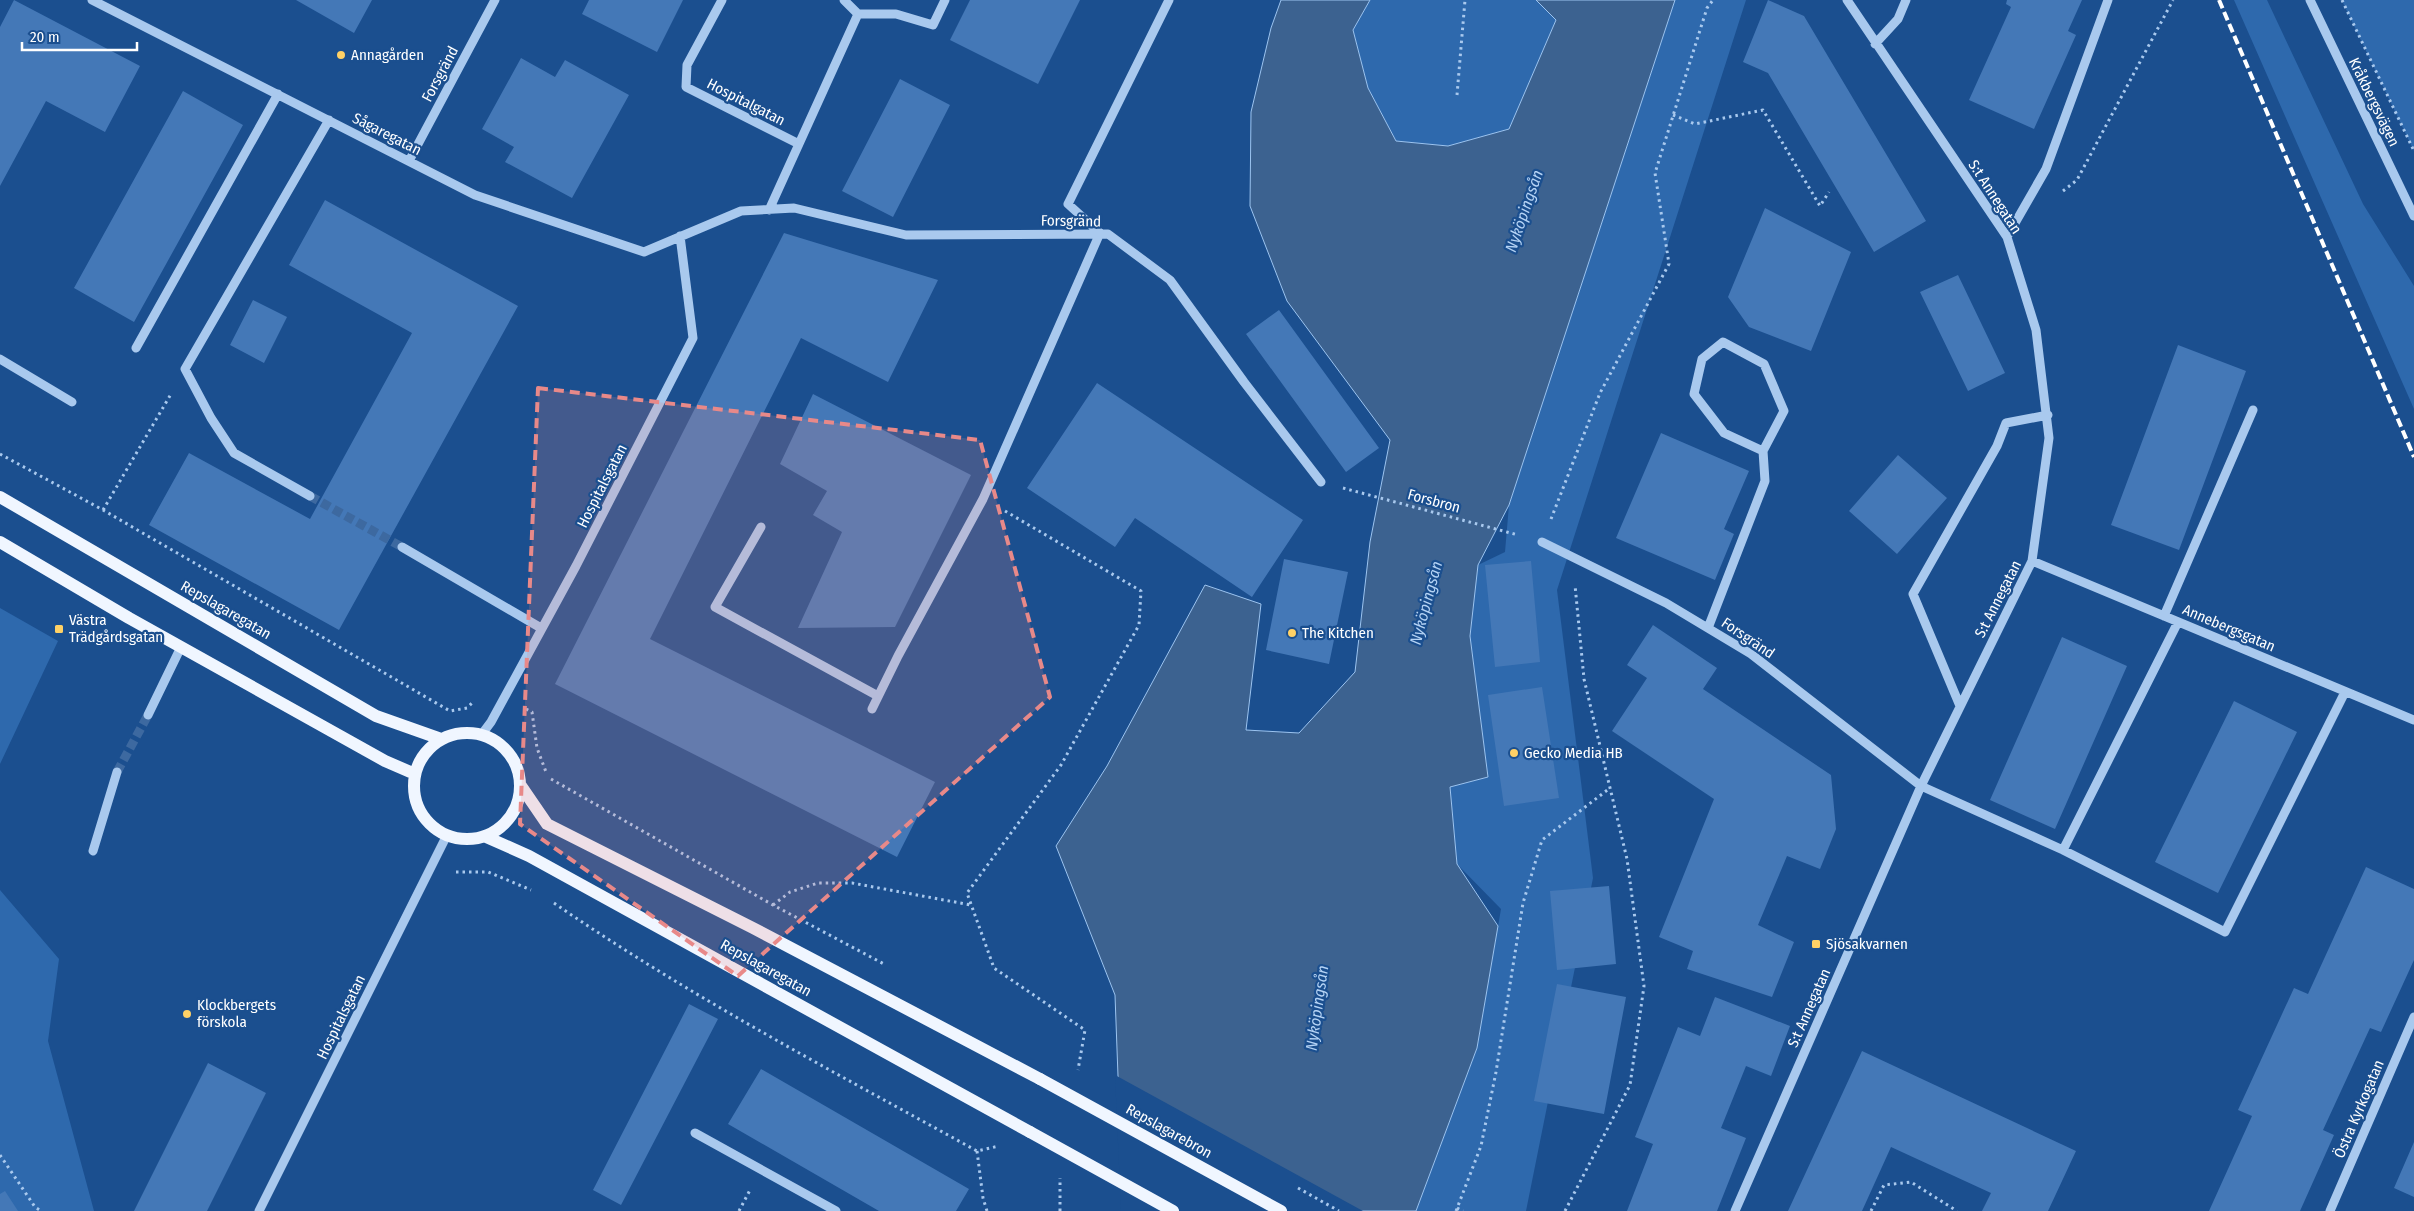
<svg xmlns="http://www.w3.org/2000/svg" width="2414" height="1211" viewBox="0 0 2414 1211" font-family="'Fira Sans Condensed',sans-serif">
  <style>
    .green { fill: #2e69ad }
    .water { fill: #3c6290; stroke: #9cc4f0 }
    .pier { fill: #1b4f8f }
    .building { fill: #4478b7 }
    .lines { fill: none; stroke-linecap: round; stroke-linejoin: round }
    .minor-tunnel { stroke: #3d69a0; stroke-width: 9; stroke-dasharray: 9 4.5; stroke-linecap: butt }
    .path { stroke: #a9c9ee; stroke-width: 3; stroke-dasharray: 2.5 4; stroke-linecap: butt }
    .minor { stroke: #a9c9ee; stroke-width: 9 }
    .major { stroke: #f0f6ff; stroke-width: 12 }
    .rail { stroke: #fff; stroke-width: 4; stroke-dasharray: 9 4; stroke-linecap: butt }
    .path-bridge { stroke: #a9c9ee; stroke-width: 3; stroke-dasharray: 2.5 4; stroke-linecap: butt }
    .major-bridge { stroke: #f0f6ff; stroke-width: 12 }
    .marked { fill: #e88989; fill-opacity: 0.2; stroke: #e88989; stroke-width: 4; stroke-dasharray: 10 6; stroke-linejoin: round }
    .poi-dot { fill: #ffd166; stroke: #1b4f8f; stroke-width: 2 }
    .labels { text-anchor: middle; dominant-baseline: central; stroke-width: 4.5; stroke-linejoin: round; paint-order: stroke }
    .poi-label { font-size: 15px; fill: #fff; stroke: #1b4f8f; text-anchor: start }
    .street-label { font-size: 15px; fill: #fff; stroke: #1b4f8f }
    .water-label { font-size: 16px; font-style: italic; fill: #b5d3f5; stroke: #1b4f8f }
  </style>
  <rect width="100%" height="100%" fill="#1b4f8f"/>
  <!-- green -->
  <path class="green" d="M1370,0H1536L1556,20L1509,129L1448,146L1396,141L1368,88L1353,30Z
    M1675,0H1746L1557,590L1593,878L1526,1211H1416L1477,1048L1501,909L1457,864L1450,787L1488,777L1470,636L1478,565L1505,552L1509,505Z
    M2234,0H2267L2363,204L2414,286V409Z
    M2342,0H2414V151L2344,5Z
    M0,608L58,641L0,764Z
    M0,890L59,959L48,1041L94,1211H0Z"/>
  <!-- water -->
  <path class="water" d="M1281,0H1370L1353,30L1368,88L1396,141L1448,146L1509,129L1556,20L1536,0H1675L1509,505L1478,565L1470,636L1488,777L1450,787L1457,864L1498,926L1477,1048L1416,1211H1123L1115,995L1056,846L1107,766L1205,585L1261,604L1246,730L1299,733L1355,672L1370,542L1390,440L1287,301L1250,206L1251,112L1271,28Z"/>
  <!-- pier -->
  <path class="pier" d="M1115,1075L1363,1211H1121Z"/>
  <!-- building -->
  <path class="building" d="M14,0L140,66L105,132L46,101L0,186V27Z
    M296,0H372L354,33Z
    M589,0H683L657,52L582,14Z
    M970,0H1080L1038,84L950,40Z
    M1768,0L1804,16L1926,221L1874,252L1768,73L1743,62Z
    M2007,0H2082L2068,31L2076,35L2034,129L1969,100L2011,7L2006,4Z
    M521,58L555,77L565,60L629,95L572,198L505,162L514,147L482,129Z
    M900,79L950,105L893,217L842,191Z
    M183,91L243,125L134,322L74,288Z
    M325,200L518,306L339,630L149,525L189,453L310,519L412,333L289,265Z
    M1765,208L1851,252L1811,351L1749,327L1728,297Z
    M784,233L938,280L888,382L801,338L650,639L935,782L897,857L555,684Z
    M1958,275L2005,373L1968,391L1920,292Z
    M253,300L287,317L264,363L230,345Z
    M1279,310L1379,448L1346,472L1246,334Z
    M2178,345L2246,371L2179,550L2111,525Z
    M1097,383L1303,520L1252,597L1135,518L1115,547L1027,488Z
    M813,394L971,475L895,627L798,628L842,532L813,515L827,491L780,464Z
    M1661,433L1749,471L1724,529L1734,534L1715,580L1616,538Z
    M1898,455L1947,498L1897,554L1849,511Z
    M1284,559L1348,572L1329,664L1266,650Z
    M1531,561L1540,662L1495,667L1485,565Z
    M1653,625L1717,668L1703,689L1831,775L1836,829L1820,869L1787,856L1758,925L1794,942L1772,997L1687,969L1693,951L1659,937L1714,799L1612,731L1647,678L1627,665Z
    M2062,637L2127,666L2055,829L1990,800Z
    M1542,687L1559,798L1504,806L1488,695Z
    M2234,701L2297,732L2218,893L2155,862Z
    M2366,867L2414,889V960L2381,1032L2370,1028L2323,1130L2334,1135L2300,1211H2209L2252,1116L2238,1110L2294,988L2308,994Z
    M1609,886L1616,964L1557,970L1550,891Z
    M1557,984L1626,997L1604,1114L1534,1101Z
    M1715,997L1790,1026L1771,1076L1746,1066L1721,1128L1746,1138L1717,1211H1627L1653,1144L1635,1137L1678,1027L1700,1036Z
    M689,1004L718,1019L621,1205L593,1190Z
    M1862,1051L2076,1151L2048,1211H1982L1991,1193L1891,1147L1862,1211H1788Z
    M208,1063L266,1093L207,1211H134Z
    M761,1069L969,1189L956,1211H879L728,1124Z
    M2414,1142V1197L2394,1188Z
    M5,1191L18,1211H0V1194Z"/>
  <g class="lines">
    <!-- minor-tunnel -->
    <path class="minor-tunnel" d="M310,496L402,547
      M117,772L148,715"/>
    <!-- path -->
    <path class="path" d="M2342,0L2414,151
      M1457,95L1465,0
      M1673,115L1695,124L1763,110L1820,206L1829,192
      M2063,191L2077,180L2173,0
      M0,454L103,510L450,711L467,708L472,703
      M1343,488L1518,535
      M103,510L171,394
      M1005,511L1141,591L1139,625L1061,765L967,893L994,968L1085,1030L1078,1070
      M1551,519L1600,393L1669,264L1655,173L1707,8L1713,0
      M526,709L532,712L537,748L546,772
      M510,754L518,759
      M551,779L773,905L884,964
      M456,872H488L531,890
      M554,903C689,996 834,1072 977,1151L999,1146
      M773,905L790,892L818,883H852L971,905
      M977,1151L983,1198L987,1211
      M0,1155L35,1207L41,1211
      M1457,1208L1463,1211
      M739,1211L750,1190
      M1060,1211V1178
      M1456,1211L1481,1146L1496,1072L1523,903L1542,840L1610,788
      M1565,1211L1630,1085L1644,986L1627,859L1584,679L1575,585
      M1871,1211L1884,1185L1911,1182L1957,1211"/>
    <!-- minor -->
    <path class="minor" d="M92,0L475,195L644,252L741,211L794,208L906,235L1108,234L1170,280L1244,382L1321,482
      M722,0L687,65L686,87L799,144
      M844,0L858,14H896L933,25L945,0
      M2310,0L2414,216
      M1875,44L1898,19L1906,0
      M409,161L495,0
      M769,210L858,14
      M2007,237L2046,169L2108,0
      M136,348L278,94
      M0,359L72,402
      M310,496L234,453L211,418L185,369L329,120
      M761,527L715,607L878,696
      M1542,542L1666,603L1751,654L1921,786L2063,850L2225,932L2345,692
      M402,547L541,628
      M2032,561L2414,720
      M2164,616L2253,410
      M1708,628L1765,481L1763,451L1784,411L1764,364L1723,342L1702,359L1694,394L1724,433L1763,451
      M1960,706L1913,594L1997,446L2006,423L2048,415
      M872,709L898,656L983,499L1100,233L1068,204L1169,0
      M148,715L181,647
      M482,734L491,722L576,566L693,338L680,236
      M2063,850L2178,622
      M93,851L117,772
      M695,1133L836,1211
      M259,1211L447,835
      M1735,1211L1921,786L2032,561L2049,438L2036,330L2007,237L1847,0
      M2330,1211L2414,1017"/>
    <!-- major -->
    <path class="major" d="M0,497L376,716L441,739
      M0,542L129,618L385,761L415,774
      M414 786a53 53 0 1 1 106 0a53 53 0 1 1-106 0Z
      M521,786L547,824L753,928L1040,1079
      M484,836L529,856L1030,1132"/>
    <!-- rail -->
    <path class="rail" d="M2219,0L2414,457"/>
    <!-- path-bridge -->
    <path class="path-bridge" d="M1298,1188L1339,1211"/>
    <!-- major-bridge -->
    <path class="major-bridge" d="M1040,1079L1281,1211
      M1030,1132L1173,1211"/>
  </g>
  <!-- marked area -->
  <path class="marked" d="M538,388L980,440L1050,697L738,976L520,824Z"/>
  <!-- markers -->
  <g class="poi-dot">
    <circle cx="341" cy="55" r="5"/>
    <rect x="54" y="624" width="10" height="10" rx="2.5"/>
    <circle cx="1292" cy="633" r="5"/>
    <circle cx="1514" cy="753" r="5"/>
    <rect x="1811" y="939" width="10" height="10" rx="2.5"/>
    <circle cx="187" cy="1014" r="5"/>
  </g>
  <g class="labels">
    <!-- poi labels -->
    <g class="poi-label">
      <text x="351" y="55">Annagården</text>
      <text x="69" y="620">Västra<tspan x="69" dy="17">Trädgårdsgatan</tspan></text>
      <text x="1302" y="633">The Kitchen</text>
      <text x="1524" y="753">Gecko Media HB</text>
      <text x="1826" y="944">Sjösakvarnen</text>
      <text x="197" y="1005">Klockbergets<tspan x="197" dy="17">förskola</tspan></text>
    </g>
    <!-- street labels -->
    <g class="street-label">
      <text transform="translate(440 74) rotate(-62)">Forsgränd</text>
      <text transform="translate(746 102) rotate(27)">Hospitalgatan</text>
      <text transform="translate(2374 102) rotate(64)">Kråkbergsvägen</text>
      <text transform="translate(387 134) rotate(27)">Sågaregatan</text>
      <text transform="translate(1995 197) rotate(57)">S:t Annegatan</text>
      <text transform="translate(1071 221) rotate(1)">Forsgränd</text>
      <text transform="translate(602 486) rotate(-63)">Hospitalsgatan</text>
      <text transform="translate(1434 501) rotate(15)">Forsbron</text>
      <text transform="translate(1998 599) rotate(-63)">S:t Annegatan</text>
      <text transform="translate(226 610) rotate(30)">Repslagaregatan</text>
      <text transform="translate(2229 628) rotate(23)">Annebergsgatan</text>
      <text transform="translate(1748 638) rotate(34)">Forsgränd</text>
      <text transform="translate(766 968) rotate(29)">Repslagaregatan</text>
      <text transform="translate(1809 1008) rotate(-66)">S:t Annegatan</text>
      <text transform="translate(341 1017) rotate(-64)">Hospitalsgatan</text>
      <text transform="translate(2359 1109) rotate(-67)">Östra Kyrkogatan</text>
      <text transform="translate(1169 1131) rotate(29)">Repslagarebron</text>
    </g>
    <!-- water labels -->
    <g class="water-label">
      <text transform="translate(1524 211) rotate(-71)">Nyköpingsån</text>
      <text transform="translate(1426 603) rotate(-75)">Nyköpingsån</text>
      <text transform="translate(1317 1008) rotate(-82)">Nyköpingsån</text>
    </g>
  </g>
  <!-- scale -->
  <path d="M22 42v8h115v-8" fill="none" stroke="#ffffff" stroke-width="2.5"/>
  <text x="30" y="42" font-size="15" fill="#ffffff" stroke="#1b4f8f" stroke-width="4" paint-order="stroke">20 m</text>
</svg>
